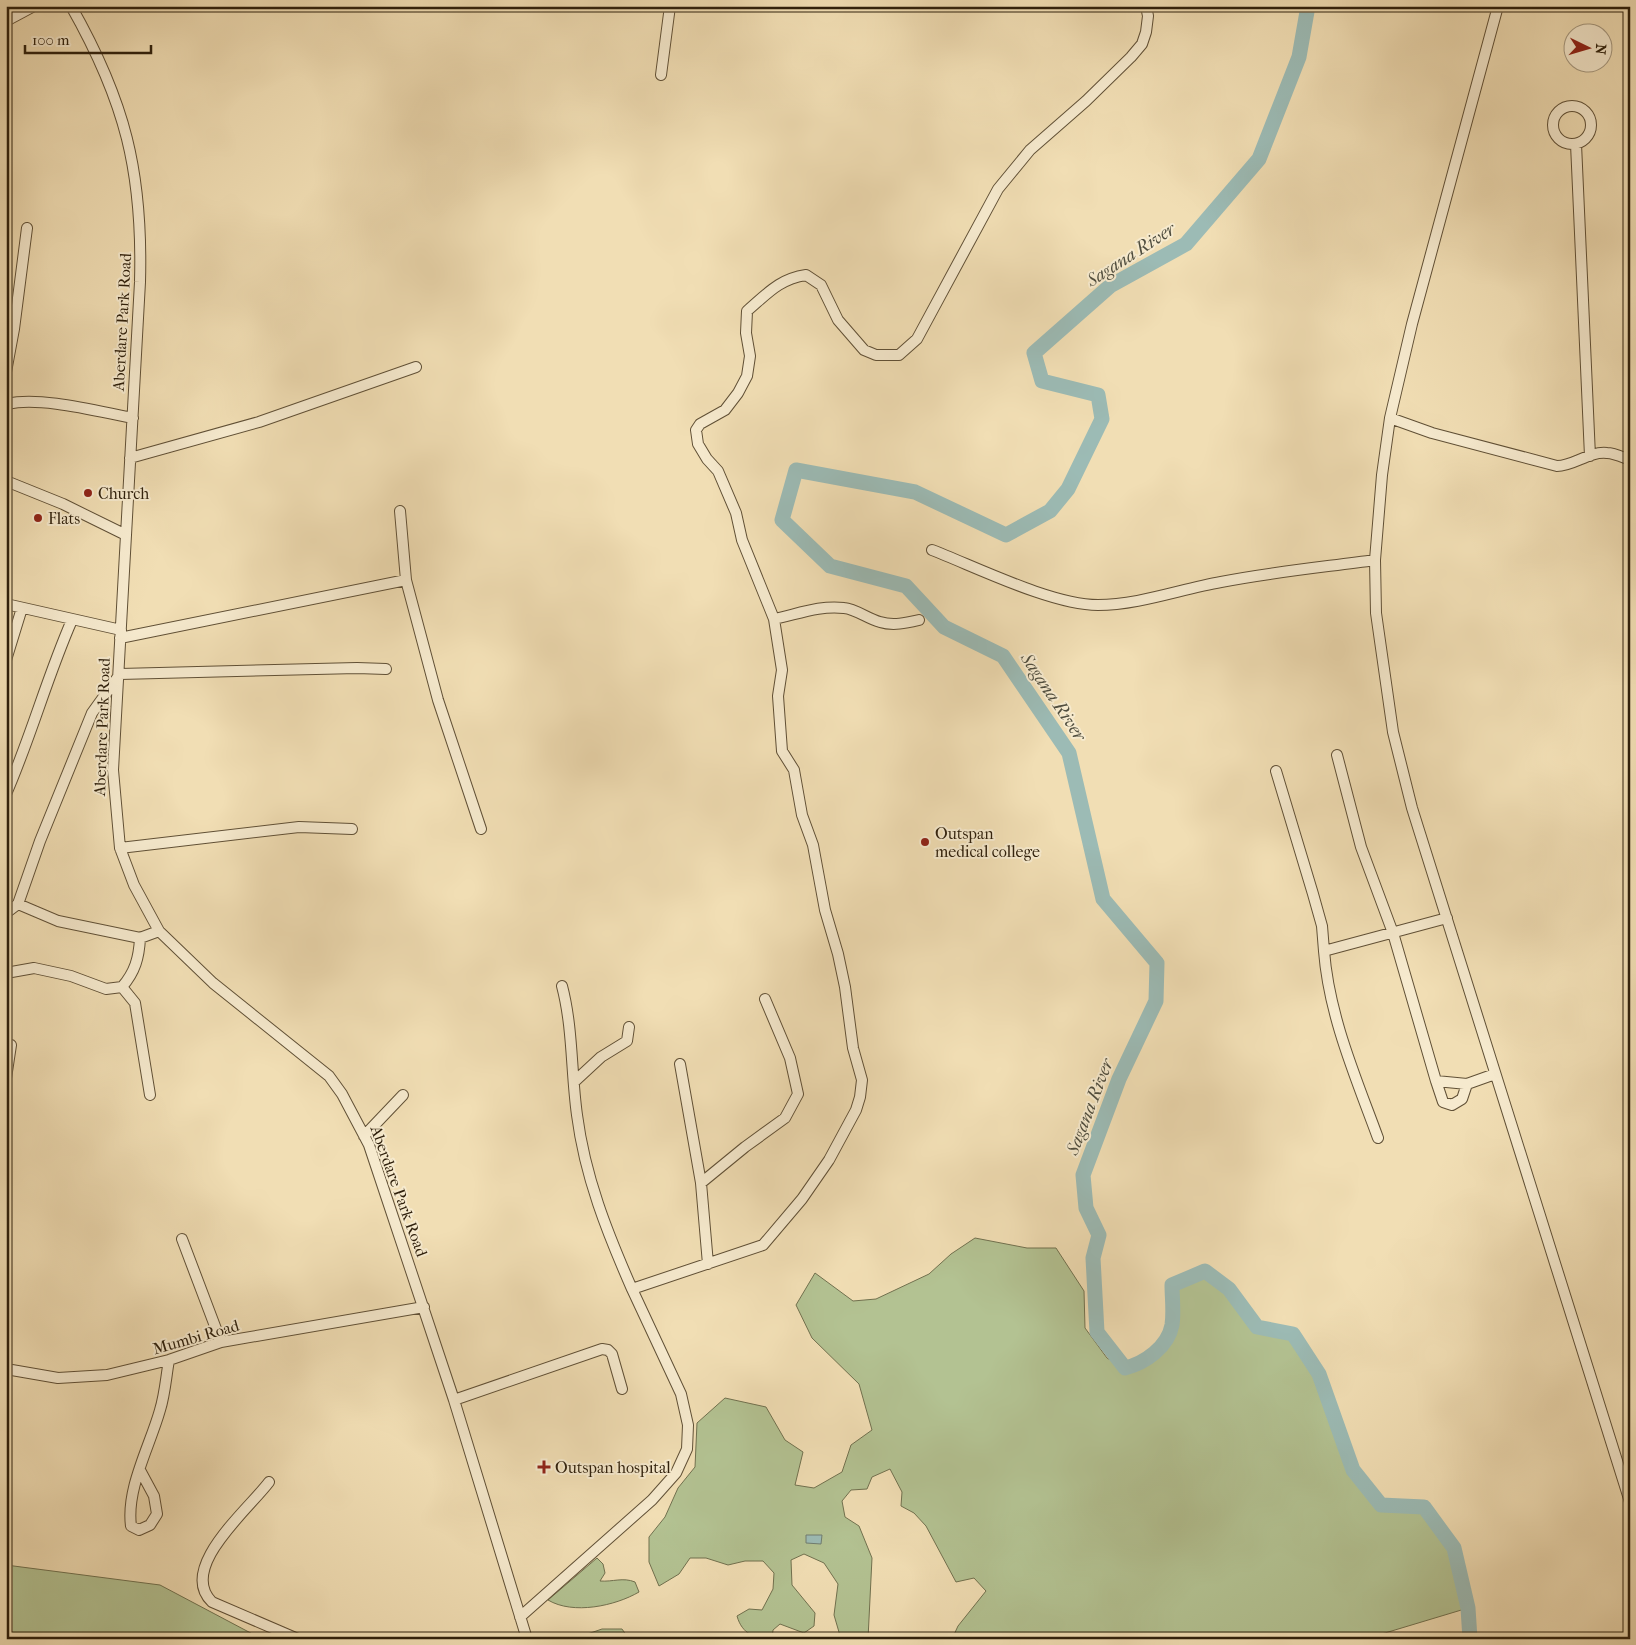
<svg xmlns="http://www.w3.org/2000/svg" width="1636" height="1645" viewBox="0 0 1636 1645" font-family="'IM FELL French Canon',serif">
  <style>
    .green { fill: #b3c292; stroke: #71714f }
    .water { fill: #9cbbb5; stroke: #707d71 }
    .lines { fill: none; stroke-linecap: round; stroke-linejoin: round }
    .river { stroke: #9cbbb5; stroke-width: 15 }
    .minor-casing { stroke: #605036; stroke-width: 12 }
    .minor { stroke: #f6eace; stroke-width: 10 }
    .poi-dot { fill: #8f2418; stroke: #f6eace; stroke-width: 2 }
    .labels { text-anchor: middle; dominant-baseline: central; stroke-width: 4; stroke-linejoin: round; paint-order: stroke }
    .street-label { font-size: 16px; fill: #2f200c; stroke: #f6eace }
    .poi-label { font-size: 16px; fill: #2f200c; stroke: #f6eace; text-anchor: start }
    .water-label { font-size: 18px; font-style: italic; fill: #504e3f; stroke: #f6eace }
  </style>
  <rect width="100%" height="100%" fill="#f1deb4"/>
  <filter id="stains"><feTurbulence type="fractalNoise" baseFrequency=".004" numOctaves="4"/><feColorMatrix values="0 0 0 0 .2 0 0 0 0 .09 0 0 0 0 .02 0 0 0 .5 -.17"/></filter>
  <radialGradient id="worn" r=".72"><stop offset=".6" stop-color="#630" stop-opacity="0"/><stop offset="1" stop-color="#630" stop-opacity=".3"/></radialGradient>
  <!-- green -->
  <path class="green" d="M975,1238L1027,1248H1056L1084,1291L1085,1328L1107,1358L1125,1368C1145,1363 1168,1347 1172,1325C1174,1312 1172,1297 1172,1285L1205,1271L1229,1289L1257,1327L1293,1334L1319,1374L1353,1470L1381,1505L1424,1507L1454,1548L1468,1608L1365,1639H952L958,1626L986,1591L974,1578L956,1582L926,1526L914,1513L901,1506L902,1492L890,1469L872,1477L867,1489L851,1490L842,1501L845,1517L859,1526L872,1558L868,1639H841L834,1615L838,1584L824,1563L804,1554L791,1560L792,1585L815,1613L814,1626L804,1633L780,1624L773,1630L772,1639C755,1639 742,1634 737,1616L749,1609L762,1610L773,1589L774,1573L763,1561H745L728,1565L706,1558H690L679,1574L659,1586L649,1562V1537L665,1517L678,1488L695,1467L697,1423L725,1398L766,1407L785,1440L803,1452L795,1485L814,1488L842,1472L851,1445L872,1430L859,1384L812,1338L796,1305L815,1273L853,1301L876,1299L929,1274L951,1254Z
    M597,1558L603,1564L605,1573L600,1581C613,1582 623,1577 635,1582L639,1592C615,1606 573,1615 548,1600Z
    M6,1565L160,1585L262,1639H6Z
    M602,1629H622L629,1639H573Z"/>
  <!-- water -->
  <path class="water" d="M806,1535H822L821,1544L806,1543Z"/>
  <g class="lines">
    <!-- river -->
    <path class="river" d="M1308,6L1299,57L1259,159L1186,244L1110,286L1034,353L1042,381L1098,395L1102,419L1068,489L1050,511L1006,535L915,492L796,470L782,520L830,566L906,586L944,627L1003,656L1069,753L1103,899L1157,963L1156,1001L1119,1079L1083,1175L1086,1208L1099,1235L1093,1258L1097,1332L1125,1368C1145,1363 1168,1347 1172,1325C1174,1312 1172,1297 1172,1285L1205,1271L1229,1289L1257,1327L1293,1334L1319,1374L1353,1470L1381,1505L1424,1507L1454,1548L1468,1608L1470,1639"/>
    <!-- minor casing -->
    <g class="minor-casing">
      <path id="minor" d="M71,6C125,101 143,172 140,282L113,770L120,848L134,885L159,931L213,983L329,1076L342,1094L369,1145L454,1400L527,1639
        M1498,6L1412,324L1390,418L1382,475L1375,560L1376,613L1393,732L1412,808L1630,1502
        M6,21L34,6
        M661,75L670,6
        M1553 125a19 19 0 1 1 38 0a19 19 0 1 1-38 0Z
        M1576,144L1590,456
        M6,328L14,329L6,372
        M14,329L27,228
        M6,401L8,404C39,396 100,412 133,418
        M1390,418L1432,433L1557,466C1574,466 1589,451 1607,453C1614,453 1622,457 1630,460
        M130,458L259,422L416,367
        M6,481L63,504L126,535
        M400,511L406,580L438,700L481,829
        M932,550C976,567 1052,605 1098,605C1138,605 1181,589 1221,582C1272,572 1324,567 1375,560
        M6,604L121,630
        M774,619C798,614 820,605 844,608C856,609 868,619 880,622C893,626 906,623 919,620
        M120,638L406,580
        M6,660L22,608
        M1337,755L1361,847L1393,933L1436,1081L1467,1084L1495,1074
        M1276,771L1313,894L1322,926L1324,951
        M6,794C31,737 47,677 72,620
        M120,848L299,827L352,829
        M18,904L40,841L92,713L120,674L357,668L386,669
        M6,913L18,904L58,921L140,938L159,931
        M6,973L34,968L71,976L106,989L122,987C135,972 139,958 140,938
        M562,986C573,1028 571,1072 577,1115C585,1177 607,1232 632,1289
        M122,987L135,1003L150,1095
        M680,1064L701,1183L708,1264
        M6,1078L11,1045
        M1436,1081L1443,1102L1452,1105L1462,1099L1467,1084
        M574,1082L601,1057L627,1041L629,1027
        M364,1136L403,1095
        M1378,1138C1356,1078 1329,1016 1324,951L1447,918
        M701,1183L745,1147L785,1118L798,1094L790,1058L765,999
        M182,1239L221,1342
        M6,1369L58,1378L107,1375L169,1360L221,1342L424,1307
        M454,1400L602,1349L608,1350L612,1354L622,1389
        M140,1470L154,1496L157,1514L150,1525L139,1530L131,1526C126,1488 150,1446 160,1410C165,1394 166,1377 169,1360
        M269,1482C249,1509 177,1568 212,1602L298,1639
        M520,1617L652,1500L676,1473L687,1449L688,1425L681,1394L632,1289L763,1245L802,1199L829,1160L856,1110L860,1097L862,1080L853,1048L845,987L838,954L825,910L813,845L802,815L794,770L782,751L778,696L782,670L774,619L742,540L736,513L718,471L707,459L698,444L696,430L700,424L725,410L738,393L747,376L750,356L746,333L747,311C767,294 779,279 806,275L821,285L838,320L864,350L876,355H899L917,339L998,189L1030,150L1086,101L1131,57L1142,44L1146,32L1148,16L1146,6"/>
    </g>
    <!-- minor -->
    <use href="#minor" class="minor"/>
  </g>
  <!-- markers -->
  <g class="poi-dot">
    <circle cx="88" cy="493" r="5"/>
    <circle cx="38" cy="518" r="5"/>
    <circle cx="925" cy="842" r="5"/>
    <path d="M541.5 1459.5h5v5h5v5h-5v5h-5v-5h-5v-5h5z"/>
  </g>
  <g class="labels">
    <!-- street labels -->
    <g class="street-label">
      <text transform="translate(122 322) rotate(-87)">Aberdare Park Road</text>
      <text transform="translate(102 727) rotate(-88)">Aberdare Park Road</text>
      <text transform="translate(399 1191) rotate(70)">Aberdare Park Road</text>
      <text transform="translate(196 1337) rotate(-16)">Mumbi Road</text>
    </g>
    <!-- poi labels -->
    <g class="poi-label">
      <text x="98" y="493">Church</text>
      <text x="48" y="518">Flats</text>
      <text x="935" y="833">Outspan<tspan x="935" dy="18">medical college</tspan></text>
      <text x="555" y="1467">Outspan hospital</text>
    </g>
    <!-- water labels -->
    <g class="water-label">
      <text transform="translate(1131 255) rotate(-33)">Sagana River</text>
      <text transform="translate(1053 697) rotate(56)">Sagana River</text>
      <text transform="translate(1090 1107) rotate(-69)">Sagana River</text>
    </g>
  </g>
  <!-- margin -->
  <rect width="1636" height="1645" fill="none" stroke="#f1deb4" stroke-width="25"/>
  <rect x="8" y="8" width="1621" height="1630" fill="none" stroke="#2f200c" stroke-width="2.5"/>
  <rect x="12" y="12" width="1611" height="1620" fill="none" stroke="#2f200c"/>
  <!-- north arrow -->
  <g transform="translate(1588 48) rotate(95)"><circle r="24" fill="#f6eace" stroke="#a69980"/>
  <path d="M0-4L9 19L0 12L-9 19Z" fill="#8f2418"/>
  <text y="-8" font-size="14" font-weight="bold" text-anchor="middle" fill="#2f200c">N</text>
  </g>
  <!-- scale -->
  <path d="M25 45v8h126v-8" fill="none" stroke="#2f200c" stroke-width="2.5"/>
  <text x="32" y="45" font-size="15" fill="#2f200c" stroke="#f6eace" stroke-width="4" paint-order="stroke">100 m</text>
  <rect width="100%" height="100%" filter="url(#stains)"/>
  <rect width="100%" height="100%" fill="url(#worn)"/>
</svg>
